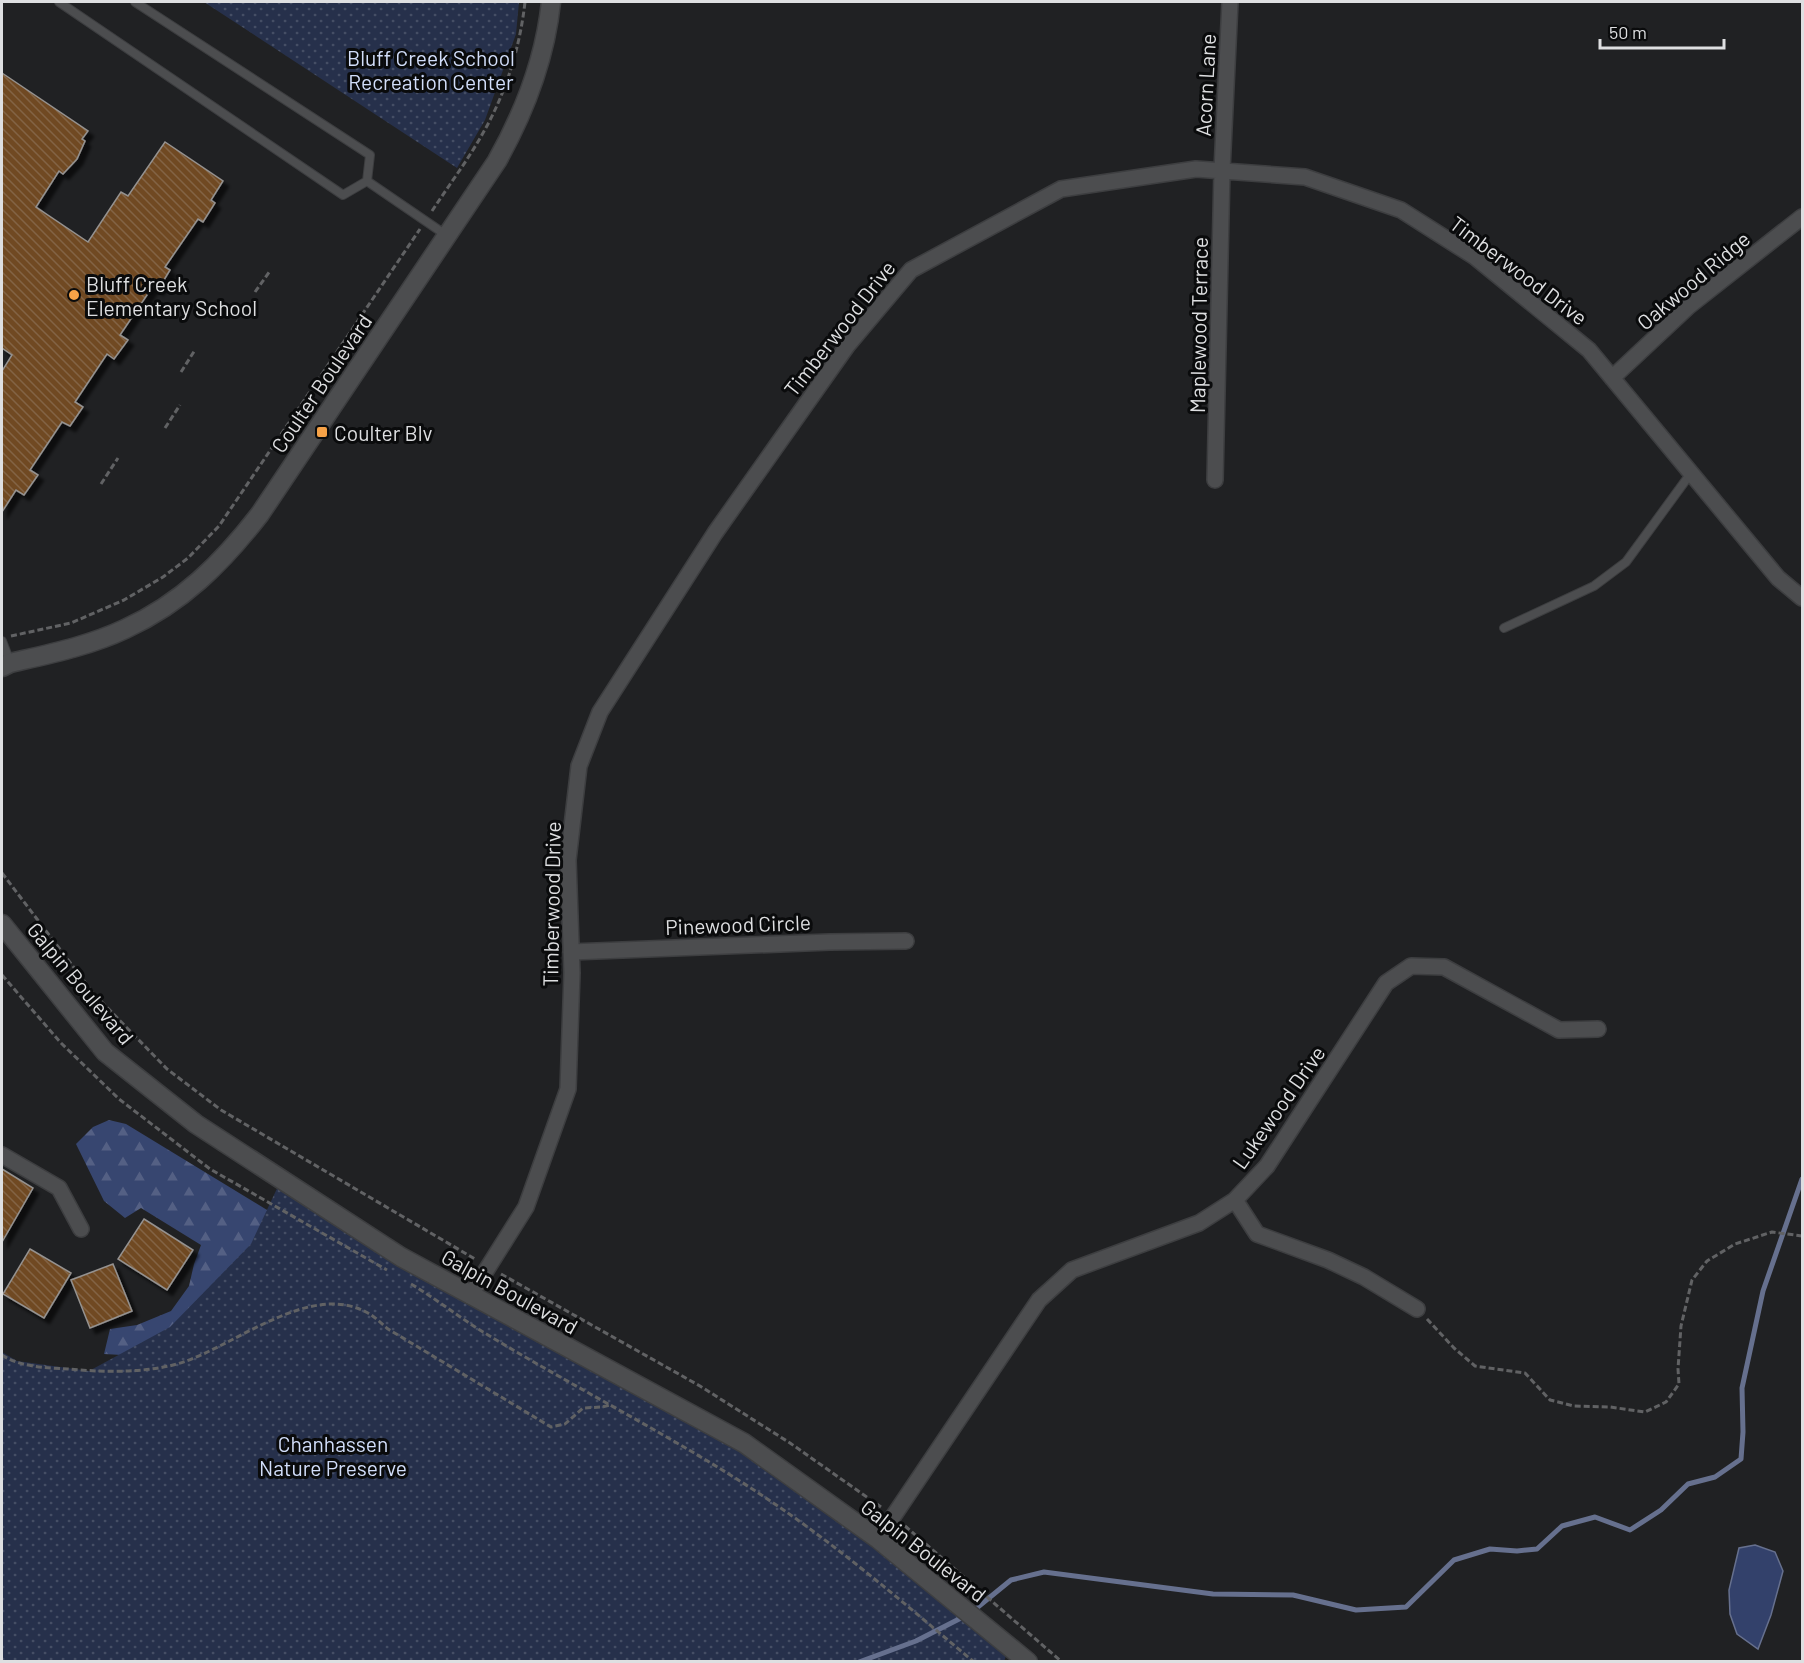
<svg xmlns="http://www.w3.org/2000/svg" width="1804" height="1663" viewBox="0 0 1804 1663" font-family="Barlow,sans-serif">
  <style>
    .forest { fill: url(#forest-firs) }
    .park { fill: url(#park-dots) }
    .water { fill: #33416b; stroke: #66708e; stroke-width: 1.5 }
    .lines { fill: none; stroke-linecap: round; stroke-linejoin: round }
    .stream { stroke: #66708e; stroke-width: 5 }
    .building { fill: url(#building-back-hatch); stroke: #959290; stroke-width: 1.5; filter: url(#shadow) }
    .service-casing { stroke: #3d3e40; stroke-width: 10 }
    .minor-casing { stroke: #3d3e40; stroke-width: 18 }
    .tertiary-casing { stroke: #3d3e40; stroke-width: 21 }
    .path { stroke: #616264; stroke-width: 3; stroke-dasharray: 6 3; stroke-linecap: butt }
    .service { stroke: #4c4d4f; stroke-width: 8 }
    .minor { stroke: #4c4d4f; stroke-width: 15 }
    .tertiary { stroke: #4c4d4f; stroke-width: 18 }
    .poi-dot { fill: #f6a247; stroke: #0a0b0c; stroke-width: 2 }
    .labels { text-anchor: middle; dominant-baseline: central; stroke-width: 6; stroke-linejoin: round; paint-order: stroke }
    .park-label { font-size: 21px; fill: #d2defa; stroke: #0a0b0c }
    .street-label { font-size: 21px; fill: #dedfe1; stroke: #0a0b0c }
    .poi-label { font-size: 21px; fill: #dedfe1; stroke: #0a0b0c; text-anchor: start }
  </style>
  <defs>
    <pattern id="forest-firs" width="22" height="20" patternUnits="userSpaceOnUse" patternTransform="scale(1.5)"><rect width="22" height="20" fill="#374670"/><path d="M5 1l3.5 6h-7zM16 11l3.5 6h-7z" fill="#546084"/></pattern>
    <pattern id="park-dots" width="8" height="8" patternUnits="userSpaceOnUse" patternTransform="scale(1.5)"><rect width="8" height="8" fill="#26304b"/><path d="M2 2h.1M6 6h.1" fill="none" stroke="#454e65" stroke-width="1.8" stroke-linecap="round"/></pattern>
    <pattern id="building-back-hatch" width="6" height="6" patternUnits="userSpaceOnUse" patternTransform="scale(1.5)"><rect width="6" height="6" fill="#6f4a24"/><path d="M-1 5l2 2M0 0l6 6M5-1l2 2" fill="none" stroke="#836444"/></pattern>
    <filter id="shadow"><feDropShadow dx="5.5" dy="5.5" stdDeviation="1.5" flood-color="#0009"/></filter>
  </defs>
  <rect width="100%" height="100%" fill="#202123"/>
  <!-- forest -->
  <path class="forest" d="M109,1120L126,1124L436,1313L122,1355L104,1354L110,1329L137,1325L171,1311L189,1286L194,1264L201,1245L141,1208L125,1218L104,1201L76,1144L93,1127Z"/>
  <!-- park -->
  <path class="park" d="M204,2H519L516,34L485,120L457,168Z
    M281,1180L744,1443L1009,1646L1004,1662L2,1661V1352L17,1361L89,1371L170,1327L251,1244Z"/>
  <!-- water -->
  <path class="water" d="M1755,1545L1775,1552L1783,1571L1771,1615L1758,1649L1737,1634L1730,1614L1729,1590L1739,1548Z"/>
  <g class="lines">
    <!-- stream -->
    <path class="stream" d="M973,1611L1011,1580L1044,1572L1213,1594L1293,1595L1356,1610L1406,1607L1454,1560L1490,1549L1517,1551L1537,1549L1562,1526L1595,1517L1630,1530L1661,1510L1688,1484L1715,1477L1741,1459L1743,1432L1742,1388L1763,1291L1802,1179
      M859,1662L916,1641L965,1616"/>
  </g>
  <!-- building -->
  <path class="building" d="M2,73L88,131L82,139L85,141L77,159L63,174L59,171L36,207L88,242L121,192L128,196L165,142L223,181L211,200L215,203L203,222L198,219L165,267L170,270L158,290L153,286L120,335L128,340L114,359L107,354L75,402L83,407L70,426L62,422L30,470L38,475L24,495L16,490L2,512V371L12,355L2,348Z
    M2,1169L33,1188L2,1242Z
    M144,1219L193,1250L167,1290L118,1259Z
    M30,1249L71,1273L44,1318L3,1294Z
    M113,1264L132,1311L90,1328L71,1280Z"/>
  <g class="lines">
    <!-- service casing -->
    <g class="service-casing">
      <path id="service" d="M59,2L343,195L367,181
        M135,2L370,155L367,181
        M367,181L446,235
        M1504,628L1594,586L1626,562L1691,473
        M2,641L10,662"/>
    </g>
    <!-- minor casing -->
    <g class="minor-casing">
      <path id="minor" d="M1612,378L1689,306L1802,217
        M1215,480L1222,170L1230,2
        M571,952L830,942L906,941
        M2,1155L59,1188L81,1229
        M1235,1200L1257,1234L1328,1260L1364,1277L1417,1309
        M470,1296L526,1207L568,1089L572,973L568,860L579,766L600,712L715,533L847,346L911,270L1061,189L1196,169L1305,177L1401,210L1475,257L1589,350L1778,578L1802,598
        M878,1539L1039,1300L1072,1270L1199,1223L1235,1200L1267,1166L1386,983L1411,966L1444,967L1559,1030L1598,1029"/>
    </g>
    <!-- tertiary casing -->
    <g class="tertiary-casing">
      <path id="tertiary" d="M2,667L10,663C49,654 89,646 125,629C182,603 222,563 260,514L497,161C525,111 545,59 551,2
        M2,924L105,1052L196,1124L401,1257L744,1443L878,1539L1028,1662"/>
    </g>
    <!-- path -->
    <path class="path" d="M432,211C449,185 468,160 483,133C506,93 520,47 525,2
      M255,292L270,271
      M181,372L195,350
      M165,428L180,405
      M101,484L118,458
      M11,636L71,623L124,600L163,577L188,558L219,526L420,229
      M2,873L94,994L167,1069L221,1110L475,1259
      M2,975L61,1043L119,1099L210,1169L387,1270
      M501,1274L700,1386L790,1443L881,1507
      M411,1284C436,1299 459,1317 483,1332C583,1393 689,1444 785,1511C851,1557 912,1610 974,1662
      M1427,1319L1454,1348L1475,1366L1525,1373L1550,1400L1574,1406L1610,1407L1645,1412L1666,1402L1679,1384L1678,1369L1681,1326L1692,1280L1707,1261L1735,1244L1772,1232L1802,1236
      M2,1355C19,1367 48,1368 68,1369C101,1372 136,1373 169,1366C227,1354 305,1280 366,1312C374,1316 381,1323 388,1329L551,1427L565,1424L583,1408L602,1407L610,1405
      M905,1526L1062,1662"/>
    <!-- service -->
    <use href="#service" class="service"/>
    <!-- minor -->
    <use href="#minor" class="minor"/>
    <!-- tertiary -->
    <use href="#tertiary" class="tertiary"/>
  </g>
  <!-- markers -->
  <g class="poi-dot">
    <circle cx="74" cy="295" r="6"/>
    <rect x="316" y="426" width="12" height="12" rx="3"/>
  </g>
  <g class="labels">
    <!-- park labels -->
    <g class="park-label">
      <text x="431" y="57">Bluff Creek School<tspan x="431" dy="24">Recreation Center</tspan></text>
      <text x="333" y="1443">Chanhassen<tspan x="333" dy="24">Nature Preserve</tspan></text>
    </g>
    <!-- street labels -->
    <g class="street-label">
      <text transform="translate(1205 85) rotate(-87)">Acorn Lane</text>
      <text transform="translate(1519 270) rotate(37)">Timberwood Drive</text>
      <text transform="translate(1693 280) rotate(-40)">Oakwood Ridge</text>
      <text transform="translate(1198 325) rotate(-89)">Maplewood Terrace</text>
      <text transform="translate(839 328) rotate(-52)">Timberwood Drive</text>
      <text transform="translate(321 383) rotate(-56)">Coulter Boulevard</text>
      <text transform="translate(551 904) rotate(-89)">Timberwood Drive</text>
      <text transform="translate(738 924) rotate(-2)">Pinewood Circle</text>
      <text transform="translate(81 983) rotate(50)">Galpin Boulevard</text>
      <text transform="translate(1278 1107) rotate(-55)">Lukewood Drive</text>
      <text transform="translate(510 1291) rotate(29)">Galpin Boulevard</text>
      <text transform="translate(924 1550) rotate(38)">Galpin Boulevard</text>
    </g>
    <!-- poi labels -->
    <g class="poi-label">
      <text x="86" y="283">Bluff Creek<tspan x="86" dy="24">Elementary School</tspan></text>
      <text x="334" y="432">Coulter Blv</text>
    </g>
  </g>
  <!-- border -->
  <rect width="1804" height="1663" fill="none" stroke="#dedfe1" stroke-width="6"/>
  <!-- scale -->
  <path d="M1600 39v9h124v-9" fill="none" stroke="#dedfe1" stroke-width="3"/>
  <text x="1609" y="39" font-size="18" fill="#dedfe1" stroke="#0a0b0c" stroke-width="4.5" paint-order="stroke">50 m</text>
</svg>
